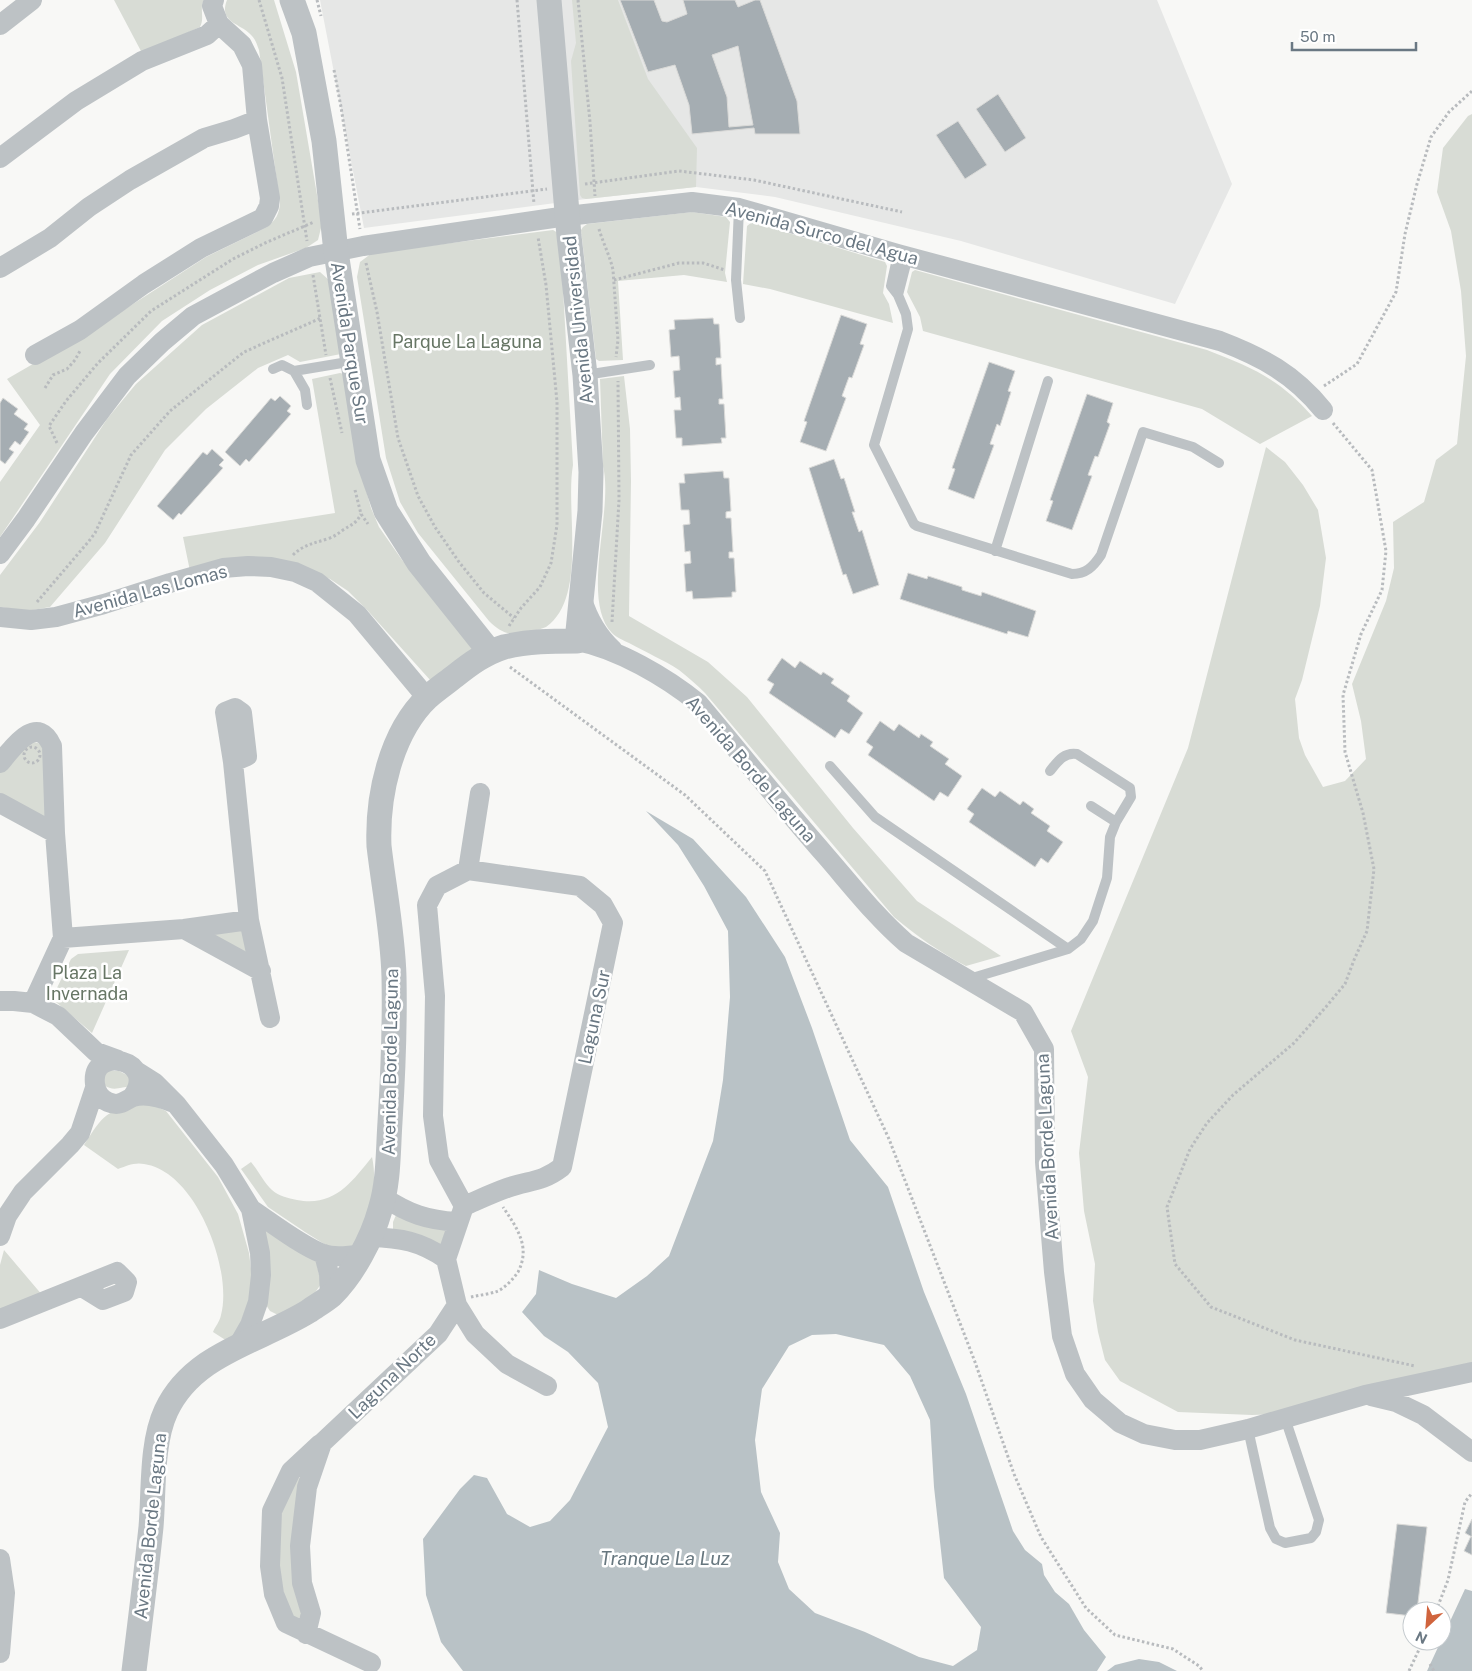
<svg xmlns="http://www.w3.org/2000/svg" width="1472" height="1671" viewBox="0 0 1472 1671" font-family="'Public Sans',sans-serif">
  <style>
    .built { fill: #e6e7e6 }
    .green { fill: #d8dcd5 }
    .water { fill: #b9c2c6; fill-rule: evenodd }
    .building { fill: #a5adb2; stroke: #dadad8; fill-rule: evenodd }
    .lines { fill: none; stroke-linecap: round; stroke-linejoin: round }
    .path { stroke: #b8bbbe; stroke-width: 3; stroke-dasharray: 2.5 2.5; stroke-linecap: butt }
    .service { stroke: #bdc2c5; stroke-width: 10 }
    .minor { stroke: #bdc2c5; stroke-width: 20 }
    .tertiary { stroke: #bdc2c5; stroke-width: 25 }
    .labels { text-anchor: middle; dominant-baseline: central; stroke-width: 5; stroke-linejoin: round; paint-order: stroke }
    .street-label { font-size: 18px; fill: #6a7883; stroke: #fff }
    .park-label { font-size: 18px; fill: #677665; stroke: #fff }
    .water-label { font-size: 19px; font-style: italic; fill: #67777f; stroke: #fff }
  </style>
  <rect width="100%" height="100%" fill="#f8f8f6"/>
  <!-- built -->
  <path class="built" d="M320,0H1157L1232,184L1175,304L961,241L775,197L696,187L586,199L364,228Z"/>
  <!-- green -->
  <path class="green" d="M114,0H204C199,8 205,18 200,27L142,53Z
    M227,0H274L296,72L322,224L318,240L306,248L258,265L210,290L162,321L110,374L0,537V482L40,425L7,379L102,324L206,257L267,227C276,220 279,214 280,204L259,50C257,45 256,40 252,36C241,23 218,23 227,0Z
    M572,0H618L648,79L697,148L696,187L586,199L582,198L580,195L571,61L576,43Z
    M1472,114V1366L1279,1414L1252,1415L1178,1412L1120,1381L1105,1360L1098,1332L1093,1301L1095,1264L1084,1211L1079,1153L1088,1077L1071,1031L1188,748L1266,447L1285,462L1303,485L1318,510L1326,558L1320,606L1302,680L1295,699L1299,738L1305,755L1323,787L1345,781L1366,759L1361,721L1352,684L1386,601L1394,568L1393,522L1424,502L1436,460L1457,444L1466,356L1461,291L1451,231L1437,192L1443,148L1468,116Z
    M692,212L726,217L730,222L725,273L727,282L684,275L618,281L623,360L599,361L596,359L581,230L583,227L587,224Z
    M752,222L885,262L887,266L883,293L889,304L893,323L770,289L743,284L747,226Z
    M553,230L558,233L560,237L573,465C565,509 588,598 546,627C542,629 536,630 531,631C512,636 503,635 489,621L418,533L400,502L386,458L357,277L360,262L372,253Z
    M915,270L1207,350C1251,367 1280,379 1312,416L1260,444L1202,409L923,331L920,317L907,292L912,272Z
    M320,272L330,281L341,354L300,362L288,355L258,368L206,409L165,450L105,543L50,607L27,611L0,607V575L40,522L107,419L136,384L202,325L289,278Z
    M340,373L344,374L359,465L371,508L379,527L402,560L476,649L431,681L368,611L348,591L330,579L304,568L190,571L183,537L335,513L312,379Z
    M624,376L630,429L631,481L629,616L708,662L747,697L853,828L917,901L1001,956L966,966C939,952 917,936 894,917L705,693C697,685 688,677 679,670C664,660 645,652 629,643C623,640 617,638 612,633C580,600 614,510 603,466L600,379Z
    M27,740L45,745L47,820L0,798V772Z
    M244,928L250,958L212,939V930Z
    M129,950L92,1033L56,1002L54,994L71,959L78,954Z
    M109,1071H119L131,1077L132,1086C121,1087 113,1092 104,1085L103,1075Z
    M142,1104L155,1106L166,1111L218,1177L238,1214L249,1253L252,1277L249,1300L237,1333L227,1341L213,1332C215,1327 220,1321 221,1315C233,1270 196,1171 144,1164C135,1162 126,1166 118,1169L84,1145C104,1114 105,1111 142,1104Z
    M372,1157C376,1175 375,1207 367,1224C363,1233 356,1242 351,1251L329,1247L305,1232L268,1207L241,1169L251,1162C258,1170 264,1183 272,1190C278,1196 288,1198 297,1200C334,1207 351,1183 372,1157Z
    M396,1215L446,1229L441,1245L393,1230V1222Z
    M268,1230L316,1260L321,1284L312,1297L278,1315L270,1311L266,1305L264,1231Z
    M4,1250L43,1296L0,1315V1265Z
    M297,1476L304,1480L303,1616L295,1620L289,1616L275,1567L282,1505Z"/>
  <!-- water -->
  <path class="water" d="M646,811L693,839L746,897L785,957L812,1028L850,1140L888,1187L924,1292L966,1394L1013,1531L1025,1550L1042,1564L1044,1575L1055,1592L1069,1604L1084,1630L1106,1657L1097,1671H463L441,1642L426,1595L423,1539L460,1489L474,1475L487,1478L507,1514L530,1527L550,1521L570,1500L608,1427L598,1383L568,1352L544,1336L522,1312L536,1294L539,1270L572,1284L616,1298L647,1276L669,1256L713,1141L723,1080L730,997L728,931L704,886L678,845ZM836,1334L884,1345L910,1376L930,1420L934,1487L944,1578L981,1627L977,1650L953,1666L919,1657L865,1632L815,1613L789,1589L778,1562L780,1533L761,1492L755,1440L762,1389L789,1346L812,1335Z
    M1465,1589L1472,1591V1671H1427Z
    M1139,1659L1159,1662L1177,1671H1107L1115,1665Z"/>
  <!-- building -->
  <path class="building" d="M620,0H654L662,21L667,22L687,14L683,0H735L738,7L755,0H760L797,101L800,134H755L754,128L692,134L689,105L675,65L648,72ZM738,46L753,125L729,127L727,97L712,55Z
    M998,94L1026,138L1005,152L976,109Z
    M958,121L987,165L965,179L936,135Z
    M841,315L867,324L860,344L864,345L852,378L849,377L842,396L846,398L826,451L800,442L807,422L804,421Z
    M713,318L714,324H719L721,358H716V365L721,364L723,399H719V404H724L726,438H721L722,443L682,446V438H676L674,410H681L680,397L675,398L673,371L680,370L679,356L671,357L669,330L675,329L674,320Z
    M989,362L1015,371L1008,391L1011,392L1000,426L997,424L990,444L994,445L974,499L948,489L955,469L952,468Z
    M1087,394L1113,403L1107,422L1110,424L1098,457L1095,456L1088,475L1092,476L1072,530L1046,521L1053,501L1050,500Z
    M280,396L291,406L287,411L291,414L249,462L246,459L240,466L225,452L271,398L275,401Z
    M3,398L18,409L14,414L28,424L24,429L29,432L20,445L15,441L9,449L14,452L5,464L0,460V403Z
    M212,449L224,460L219,465L223,468L181,515L179,513L173,520L157,506L203,452L207,455Z
    M834,459L841,479L844,478L855,512H852L859,532L862,530L879,585L853,594L846,574L843,575L809,468Z
    M723,471L724,478H729L731,511L726,512V518H731L733,552H729V558H734L736,592H732V597L693,599L692,591L686,592L684,564L691,563L690,551L685,552L683,525L690,524L689,510H681L679,483H685L684,474Z
    M908,573L927,579L928,576L962,587V590L981,596L982,592L1036,611L1028,637L1008,631L1007,634L900,599Z
    M782,658L795,668L800,661L821,675L823,672L834,679L831,683L850,696L847,701L863,713L849,734L841,729L835,738L769,693L774,684L767,680Z
    M880,721L894,731L899,724L919,738L921,734L933,742L930,746L949,759L945,764L962,776L948,797L940,792L934,801L868,755L873,747L866,742Z
    M982,788L995,797L1000,791L1020,805L1023,801L1034,809L1031,813L1050,826L1047,831L1063,842L1048,863L1041,858L1035,867L969,822L974,814L967,809Z
    M1472,1519V1537L1465,1533Z
    M1397,1524L1427,1527L1417,1611H1412V1616L1386,1613Z
    M1471,1536L1472,1537V1555L1464,1551Z"/>
  <g class="lines">
    <!-- path -->
    <path class="path" d="M259,0L282,78L307,241
      M317,0L321,16
      M517,0L534,204
      M578,0L590,122L595,196
      M334,70L341,107L360,229
      M585,184L679,171L754,180L902,212
      M352,214L547,189
      M599,229C603,243 610,256 613,270L618,340L616,357
      M366,263L377,312L398,438L418,496L435,527L459,562L484,593L514,618
      M313,275L326,355
      M614,280L679,263H703L725,270
      M330,378L342,433
      M1324,386L1357,364L1396,292L1405,234L1417,184L1431,137L1449,112L1472,91
      M45,388L53,375L67,369L75,360L80,351
      M1333,423L1372,470L1386,551L1382,590L1361,634L1343,695L1345,752L1363,813L1374,869L1367,931L1354,960L1345,984L1325,1008L1294,1043L1233,1095L1207,1123L1190,1149L1167,1207L1175,1264L1211,1307L1295,1340L1415,1366
      M57,443L49,426L66,401L98,363L151,311L233,259L265,243L314,222
      M355,490L361,514L368,524
      M293,555C304,544 316,543 330,538C335,536 339,533 343,530C352,524 356,524 361,514
      M37,602L89,541L95,533L131,455L170,411L244,352L321,318
      M612,622L619,500L618,381
      M509,626L521,608L540,587L551,563L557,525V402L546,285L538,237
      M510,667L685,795L765,871L889,1139L975,1362L1014,1474L1041,1537L1086,1608L1115,1635L1173,1649L1199,1666L1203,1671
      M24 755a8 8 0 1 1 16 0a8 8 0 1 1-16 0Z
      M471,1297C480,1295 490,1294 498,1291C506,1287 513,1279 518,1272C531,1247 517,1228 503,1207
      M1436,1611L1448,1580L1465,1502L1472,1493
      M1430,1664L1434,1671
      M1409,1671L1423,1641"/>
    <!-- service -->
    <path class="service" d="M739,208L736,280L740,318
      M898,254L891,286L898,295L906,314L908,329L874,445L914,524L917,526L1072,574C1086,574 1093,567 1101,555L1143,432L1193,447L1219,463
      M898,295L908,256
      M273,369L282,365L294,371L354,361
      M294,371L305,390L307,405
      M585,375L650,365
      M995,551L1048,381
      M830,766L875,817L1068,949
      M1050,771C1058,761 1064,752 1077,754L1130,788L1131,797L1116,822
      M969,979L1068,949L1081,939L1093,921L1107,878L1110,837L1116,822L1091,806
      M1248,1429L1270,1528L1276,1539L1285,1543L1311,1538L1316,1532L1319,1520L1285,1418"/>
    <!-- minor -->
    <path class="minor" d="M0,25L32,0
      M0,158L76,101L142,61L207,35L219,24
      M0,268L50,238L89,207L130,180L204,138L234,129L257,120
      M35,355L80,330L144,284L201,248L263,218L269,206L270,198L257,120L252,65L242,45L219,24L212,6L214,0
      M0,554L26,519L84,433L127,376L162,342L193,316L273,273L309,257L363,246L567,216L692,202L739,208L898,254L1220,341C1262,357 1294,374 1323,410
      M582,599C588,619 597,635 613,650
      M0,617L31,620L56,617L104,604L170,583L223,568L248,566L271,567L295,572L317,582L357,614L427,698
      M577,641C618,649 666,677 698,703C741,754 782,806 826,856C852,886 876,917 906,943L1023,1012L1044,1049L1045,1162L1054,1272L1062,1336L1075,1374L1093,1400L1120,1423L1144,1434L1175,1440H1200L1248,1429L1365,1395L1472,1372
      M233,762L247,756L242,713L235,708L225,712L233,762L249,920L270,1018
      M0,763C12,749 37,712 52,746L55,833L63,938L33,1003
      M0,803L55,833
      M468,870L480,793
      M184,929L261,971
      M63,938L184,929L249,920
      M0,1001H14L33,1003L58,1016L96,1052L118,1060
      M136,1071L155,1083L176,1104L224,1165L251,1209L260,1253L261,1275L258,1302L250,1325L238,1346
      M132,1097C160,1060 90,1044 95,1084C96,1092 101,1099 108,1102C120,1107 123,1101 133,1097C146,1093 162,1098 174,1103
      M383,1197C409,1214 427,1220 457,1222
      M251,1209C272,1223 300,1245 323,1254C335,1258 349,1256 361,1254
      M0,1236L7,1216L23,1192L70,1145L80,1133L95,1088
      M370,1237C401,1238 420,1241 446,1259
      M324,1254L329,1274L330,1296
      M446,1259L464,1206C478,1200 493,1193 507,1188C529,1180 541,1183 562,1167L613,923L603,905L580,886L468,870L437,886L427,905L435,996L433,1116L439,1160L464,1206
      M446,1259L457,1305L475,1334L507,1364L547,1386
      M0,1319L117,1272L127,1282L124,1292L103,1300L82,1287
      M1371,1396L1396,1402L1423,1415L1472,1452
      M320,1444L291,1471L272,1511L270,1566L274,1594L286,1623L371,1663
      M0,1559L5,1593L0,1653
      M306,1634L311,1613L302,1583L300,1546L307,1487L322,1443L438,1334L457,1305"/>
    <!-- tertiary -->
    <path class="tertiary" d="M292,0L304,33L324,141L336,252L368,460L386,511L419,563L490,652
      M134,1671C140,1623 146,1575 151,1527C154,1492 151,1443 166,1411C193,1353 259,1342 309,1311C316,1306 325,1301 332,1295C353,1274 372,1239 380,1210C389,1182 388,1151 390,1122C393,1074 395,1025 394,977C393,934 384,889 379,846C377,797 390,733 428,697C436,690 446,683 455,676C470,664 485,653 504,647C528,641 552,641 577,641L590,511L591,472L585,375L569,236L549,0"/>
  </g>
  <g class="labels">
    <!-- street labels -->
    <g class="street-label">
      <text transform="translate(822 233) rotate(15)">Avenida Surco del Agua</text>
      <text transform="translate(578 320) rotate(-96)">Avenida Universidad</text>
      <text transform="translate(350 343) rotate(81)">Avenida Parque Sur</text>
      <text transform="translate(150 591) rotate(-15)">Avenida Las Lomas</text>
      <text transform="translate(751 769) rotate(49)">Avenida Borde Laguna</text>
      <text transform="translate(594 1017) rotate(-78)">Laguna Sur</text>
      <text transform="translate(390 1062) rotate(-89)">Avenida Borde Laguna</text>
      <text transform="translate(1047 1147) rotate(-93)">Avenida Borde Laguna</text>
      <text transform="translate(392 1376) rotate(-44)">Laguna Norte</text>
      <text transform="translate(150 1526) rotate(-84)">Avenida Borde Laguna</text>
    </g>
    <!-- park labels -->
    <g class="park-label">
      <text x="467" y="341">Parque La Laguna</text>
      <text x="87" y="972">Plaza La<tspan x="87" dy="21">Invernada</tspan></text>
    </g>
    <!-- water labels -->
    <g class="water-label">
      <text x="665" y="1558">Tranque La Luz</text>
    </g>
  </g>
  <!-- north arrow -->
  <g transform="translate(1427 1626) rotate(206)"><circle r="24" fill="#ffffff" stroke="#c3c9cd"/>
  <path d="M0-4L9 19L0 12L-9 19Z" fill="#d0643d"/>
  <text y="-8" font-size="14" font-weight="bold" text-anchor="middle" fill="#6a7883">N</text>
  </g>
  <!-- scale -->
  <path d="M1292 42v8h124v-8" fill="none" stroke="#6a7883" stroke-width="2.5"/>
  <text x="1300" y="42" font-size="15" fill="#6a7883" stroke="#ffffff" stroke-width="4" paint-order="stroke">50 m</text>
</svg>
